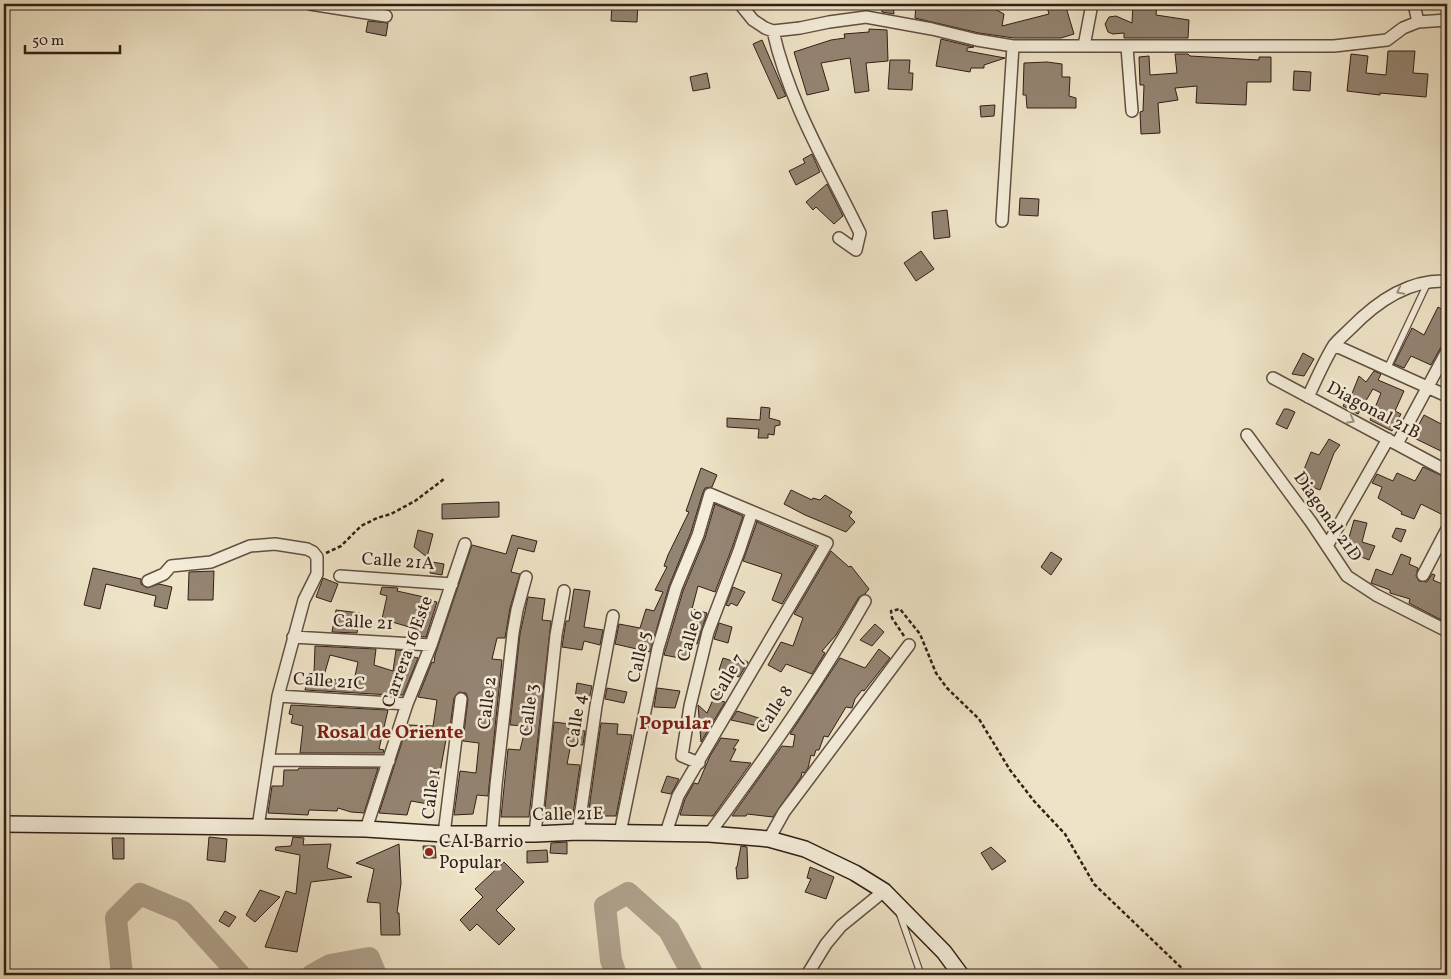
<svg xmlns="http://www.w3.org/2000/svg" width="1451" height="979" viewBox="0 0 1451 979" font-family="Vollkorn,serif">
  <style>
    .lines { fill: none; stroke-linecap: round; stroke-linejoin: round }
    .river { stroke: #aea08a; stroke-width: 22 }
    .building { fill: #948472; stroke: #321e16; fill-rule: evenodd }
    .lane-casing { stroke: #614f42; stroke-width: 8 }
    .street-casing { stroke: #614f42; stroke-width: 14 }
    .secondary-casing { stroke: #321e16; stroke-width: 18 }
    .path { stroke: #321e16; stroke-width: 2.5; stroke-dasharray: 4 2.5; stroke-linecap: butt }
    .lane { stroke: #f4edda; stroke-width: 5.5 }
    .street { stroke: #f4edda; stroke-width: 11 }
    .secondary { stroke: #f4edda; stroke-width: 15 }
    .oneway { stroke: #9d9082 }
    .poi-dot { fill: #8f2418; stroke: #f4edda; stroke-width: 2 }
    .labels { text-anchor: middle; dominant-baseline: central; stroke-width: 5; stroke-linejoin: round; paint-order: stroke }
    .street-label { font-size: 18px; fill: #321e16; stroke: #f4edda }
    .poi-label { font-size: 18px; fill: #321e16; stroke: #f4edda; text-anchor: start }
    .neighbourhood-label { font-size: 19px; font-weight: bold; fill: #7a1f14; stroke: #f4edda }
  </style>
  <rect width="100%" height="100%" fill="#eee3c6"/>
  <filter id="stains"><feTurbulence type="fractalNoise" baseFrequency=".004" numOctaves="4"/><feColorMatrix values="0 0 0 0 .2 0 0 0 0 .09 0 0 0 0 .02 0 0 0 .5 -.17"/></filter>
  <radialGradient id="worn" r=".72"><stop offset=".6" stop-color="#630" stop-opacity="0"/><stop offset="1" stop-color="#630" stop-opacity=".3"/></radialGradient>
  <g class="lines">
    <!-- river -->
    <path class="river" d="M122,975L116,918L140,894L183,912L240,975
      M312,975L330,965L369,958L376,975
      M616,975L611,960L605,906L628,893L669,930L693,975"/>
  </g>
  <!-- building -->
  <path class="building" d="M612,4H638L637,22L611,21Z
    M881,4H893L894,14L882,12Z
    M916,4H966L991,7L1004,14L1002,26L1049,14L1046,4H1065L1074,34L1061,38H1014L979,33L915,18Z
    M1133,4H1157L1156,15L1189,20L1188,38H1124V33L1113,34L1108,32L1105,24L1109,17L1116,16L1132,23Z
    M368,21L388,23L386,36L366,32Z
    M869,29L887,30L888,61L866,63L869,91L855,93L850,58L821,63L829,90L807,95L794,52L831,40L845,38L844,34L869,32Z
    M941,39L974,47L967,48V51L1005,58L984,65V68H971L970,72L936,66Z
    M762,40L786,96L778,99L753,44Z
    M1388,51H1415L1413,73L1428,74L1426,97L1380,93V95L1347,91L1351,54L1368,56L1366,73L1386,75Z
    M1175,54H1188L1190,56L1259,60V57H1271V82H1247L1246,105L1196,103L1197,86L1175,88L1178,100L1158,103L1160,133L1141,134L1140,112L1143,111L1144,85H1140L1139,57L1149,56L1150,75L1177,73Z
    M890,60H910L909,73H913L912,90L888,89Z
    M1047,62L1062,64V77H1070L1069,96L1076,98V108H1027L1026,95H1023L1024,63Z
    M1294,71L1311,72L1310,91L1293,90Z
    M707,73L710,88L693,91L690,77Z
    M995,105L994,116L981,117L980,106Z
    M812,154L820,172L796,185L789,171L805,163L803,159Z
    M827,184L843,216L834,224L816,207L813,210L806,202Z
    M1020,198L1039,199L1038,216L1019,215Z
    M947,210L950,237L934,239L932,212Z
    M921,251L934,269L916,281L904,263Z
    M1438,307L1447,312V344L1441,347L1431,365L1411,356L1404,368L1394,364L1412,328L1424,335Z
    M1303,353L1314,359L1304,376L1292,374Z
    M1374,371L1381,374L1378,380L1404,391L1395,411L1401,414L1392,431L1370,420L1381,393L1373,389L1358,414L1343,406L1349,394L1351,396L1359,376L1366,382Z
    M761,407L770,408L769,418L780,421V425L775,426L774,435L768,434V438H758L759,429L727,427V418L760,420Z
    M1284,409H1288L1295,412L1287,429L1276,424Z
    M1424,415L1447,427V454L1412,437Z
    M1329,439L1340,445L1334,453L1320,490L1299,482L1311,452L1319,455Z
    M1423,467L1447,478V503L1441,514L1421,504L1414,519L1401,514L1402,512L1378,498L1382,487L1372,483L1377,474L1393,481L1397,473L1415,481Z
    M701,468L717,475L712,487L705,488L703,492L691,532L669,586L650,652L615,644L619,624L640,628L646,609L654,611L663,592L655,590L667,567L664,566L668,555L689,512L686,511Z
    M791,490L812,500L813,498L820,500L825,495L852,512L849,516L855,522L846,532L805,515L784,504Z
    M499,502V517L442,519V504Z
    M715,504L743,516L732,548L715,592L698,586L692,609L707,613L697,644L695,643L691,653L690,660L664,655L683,591L705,538Z
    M1354,520L1367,523L1362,542L1375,546L1369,560L1354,554L1355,552L1346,548Z
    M757,522L816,547L782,604L772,600L782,574L743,561Z
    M1396,528L1406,530L1401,542L1392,537Z
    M418,530L433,534L427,557L414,547Z
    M512,535L537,541L534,552L518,548L511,572L520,574L510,608L505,638H497L492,659L502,660L488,796L477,795L473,814L454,815L460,771L476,773L479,743L463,741L468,699L466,693L459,692L454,698L449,735L447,734L434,805L411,801L407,815L379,813L403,739L406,740L408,725L433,726L437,700L418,697L432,662L434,663L435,655L472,545L506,554Z
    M831,551L849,567L851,566L869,589L865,594L859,597L836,635L822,651L825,653L812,674L786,664L781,672L768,665L781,642L793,646L803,618L794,614Z
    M1051,552L1062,559L1051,575L1041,567Z
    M1401,554L1411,558L1409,564L1418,568L1416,576L1419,581L1427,582L1432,574L1435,575L1433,580L1447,586V623L1409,603L1410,599L1390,593V590L1371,583L1376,569L1392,575Z
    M432,562L444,564L442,575L430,573Z
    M93,568L141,579V584L147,588L159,584L172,587L167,609L154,606L156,596L106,584L100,609L84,605Z
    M214,571L213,600H188L189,572Z
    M323,578L338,584L331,602L316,597Z
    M382,587L398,588L397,591L424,597V599L437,602L426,637L414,636L416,629L382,619L387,596L380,594Z
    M733,587L745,592L737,606L731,603L729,606L726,605Z
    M574,589L590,591L584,627L603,630L600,645L584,641L582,650L562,647L566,621H569Z
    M528,597L545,599L542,620L551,621L529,817H501L508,749L520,750L526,726L510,725L520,634Z
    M336,610L360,613L357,633L332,632Z
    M719,623L732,627L728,643L714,639Z
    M875,624L884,632L872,646L860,640Z
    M315,646L376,649L374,665L393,671L396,650L407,651L406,655L418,658L403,695H391L305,690L309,674L314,673ZM330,655L358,662L354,681L323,679Z
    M879,649L890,658L864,691L862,690L855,699L852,708L846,707L828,737L824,736L819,750H816L814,756L811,755L808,768L804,773L802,772L801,777L773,817L747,814L746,816H732L782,746L793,747L795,735L790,734L840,658L865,668Z
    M723,658L739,663L742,659L748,662L739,677L719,670Z
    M577,683L592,686L589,700L575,699Z
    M607,688L627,692L624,703L605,699Z
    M657,688L680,691L675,708L654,707Z
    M717,691L724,694L721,701L725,702L701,742L698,705L707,713Z
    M291,705L388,710L379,749L384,750L383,753H300L303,726L291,723L293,715L289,714Z
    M737,711L765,720L763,727L731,720Z
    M554,722L570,724L568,729L585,731L583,745L571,744L567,764L580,765L572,821L545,819L544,817Z
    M601,723L618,724L617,734L632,735L616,816H588Z
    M721,738L739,740L733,749H736L730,761L751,763L713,816L680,815L685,799L694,783L698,784L710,756Z
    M299,768H378L364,813L351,812L338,808L337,811L309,810L308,815L268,813L272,786H283L284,770H298Z
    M667,776L679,779L671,794L661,792Z
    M209,837L227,839L225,862L207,860Z
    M293,837L304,838L303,845L331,844L327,868L352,877L311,882L297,952L265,947L286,891L296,894L300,855L275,850L276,847L291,846Z
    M112,838H124V859H113Z
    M567,842V854L550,853L551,843Z
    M399,844L401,883L397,913H399L400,935H381L380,903L367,902L374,869L356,863Z
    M423,846H435L436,858H424Z
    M741,846L747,847L748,878L737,879L736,867H737Z
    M991,847L1006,861L992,870L981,853Z
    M547,850L548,862L527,863V851Z
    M504,862L524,882L496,910L515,929L499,945L477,924L470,931L460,920L483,897L475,889Z
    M810,867L834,877L826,899L805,892L811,879L807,878Z
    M260,890L280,897L255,922L246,915Z
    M225,911L236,917L229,927L219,921Z"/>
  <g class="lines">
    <!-- lane casing -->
    <g class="lane-casing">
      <path id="lane" d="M1387,369L1428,282
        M900,915L921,975"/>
    </g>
    <!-- street casing -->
    <g class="street-casing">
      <path id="street" d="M310,4L386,16
        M740,4L753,20L765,28L773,31L800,28L829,22L866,17L932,29L977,40L1013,46H1334L1387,40L1403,28L1418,22L1447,20
        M1414,4L1418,22
        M773,31C789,103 828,167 860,233L856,250L839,238
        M1084,46L1092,4
        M1127,47L1132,111
        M1002,221L1013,46
        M1334,345L1447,396
        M1273,378L1447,471
        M1308,397C1316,380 1324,361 1334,345C1339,339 1345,334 1350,329C1376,302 1409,279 1447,281
        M1247,435L1311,522L1347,576L1376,595L1447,631
        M1397,444L1447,351
        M1327,546L1388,439
        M1423,575L1447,529
        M340,576L452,584
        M148,581L164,574L171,566L211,562L250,546L275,544L307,549L313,552L317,557V574L304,600L278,696L258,827
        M293,637L431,645
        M278,696L407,704
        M268,760L389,761
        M699,763L682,756L690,706L708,632L739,551L752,512
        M366,829L407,704L431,645L465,544
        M578,832L596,706L613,616
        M620,833L658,648L676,588L698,535L710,494L827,543L678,796L666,833
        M444,834L461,699
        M492,834L496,785L513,633L517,610L526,577
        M535,834L556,635L564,591
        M709,834C765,759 819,682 865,601
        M769,839L784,812L909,645
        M807,975L826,944L841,926L884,891"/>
    </g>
    <!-- secondary casing -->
    <g class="secondary-casing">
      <path id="secondary" d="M4,824L258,827L366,829L444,834H535L578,832L709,834L769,839L805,849L855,873L884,891L944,952L961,975"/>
    </g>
    <!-- path -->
    <path class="path" d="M326,553L341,546L361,526L377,518L391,514L415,501L444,479
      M904,636L892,618L891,611L900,609L920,634L936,673L947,688L979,719L1010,770L1034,801L1065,834L1094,884L1189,975"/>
    <!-- lane -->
    <use href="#lane" class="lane"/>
    <!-- street -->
    <use href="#street" class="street"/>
    <!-- secondary -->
    <use href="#secondary" class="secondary"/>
  </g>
  <!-- one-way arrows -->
  <defs><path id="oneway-chevron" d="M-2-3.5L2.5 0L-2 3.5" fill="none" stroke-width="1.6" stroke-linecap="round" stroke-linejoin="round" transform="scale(1.25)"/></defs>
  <g class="oneway">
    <use href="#oneway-chevron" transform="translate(1400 291) rotate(153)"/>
    <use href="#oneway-chevron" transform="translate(1351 420) rotate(28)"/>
  </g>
  <!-- markers -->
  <circle class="poi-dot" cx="429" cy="852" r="5"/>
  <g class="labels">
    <!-- street labels -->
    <g class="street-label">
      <text transform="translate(1373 411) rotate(28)">Diagonal 21B</text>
      <text transform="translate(1327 517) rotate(55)">Diagonal 21D</text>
      <text transform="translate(398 562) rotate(4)">Calle 21A</text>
      <text transform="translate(363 623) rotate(3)">Calle 21</text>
      <text transform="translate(691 636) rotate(-74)">Calle 6</text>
      <text transform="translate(408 652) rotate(-70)">Carrera 16 Este</text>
      <text transform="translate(640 657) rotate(-77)">Calle 5</text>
      <text transform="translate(728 678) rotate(-60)">Calle 7</text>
      <text transform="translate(329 682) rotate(4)">Calle 21C</text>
      <text transform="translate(488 703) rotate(-83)">Calle 2</text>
      <text transform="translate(530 710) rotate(-83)">Calle 3</text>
      <text transform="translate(775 710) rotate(-57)">Calle 8</text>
      <text transform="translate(577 721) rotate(-81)">Calle 4</text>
      <text transform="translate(432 794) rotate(-83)">Calle 1</text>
      <text transform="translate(568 815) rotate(-1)">Calle 21E</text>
    </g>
    <!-- poi labels -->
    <g class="poi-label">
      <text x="439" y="842">CAI Barrio<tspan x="439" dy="21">Popular</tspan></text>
    </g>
    <!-- neighbourhood labels -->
    <g class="neighbourhood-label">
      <text x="675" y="724">Popular</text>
      <text x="390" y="733">Rosal de Oriente</text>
    </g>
  </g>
  <!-- margin -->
  <rect width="1451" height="979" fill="none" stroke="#eee3c6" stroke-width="20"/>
  <rect x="5" y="5" width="1441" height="969" fill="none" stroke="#321e16" stroke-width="2.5"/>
  <rect x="10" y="10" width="1431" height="959" fill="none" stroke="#321e16"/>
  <!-- scale -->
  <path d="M25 45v8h95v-8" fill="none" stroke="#321e16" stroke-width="2.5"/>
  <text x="32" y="45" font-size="15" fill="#321e16" stroke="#f4edda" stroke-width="4" paint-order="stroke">50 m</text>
  <rect width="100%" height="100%" filter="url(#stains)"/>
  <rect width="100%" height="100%" fill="url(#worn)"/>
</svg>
